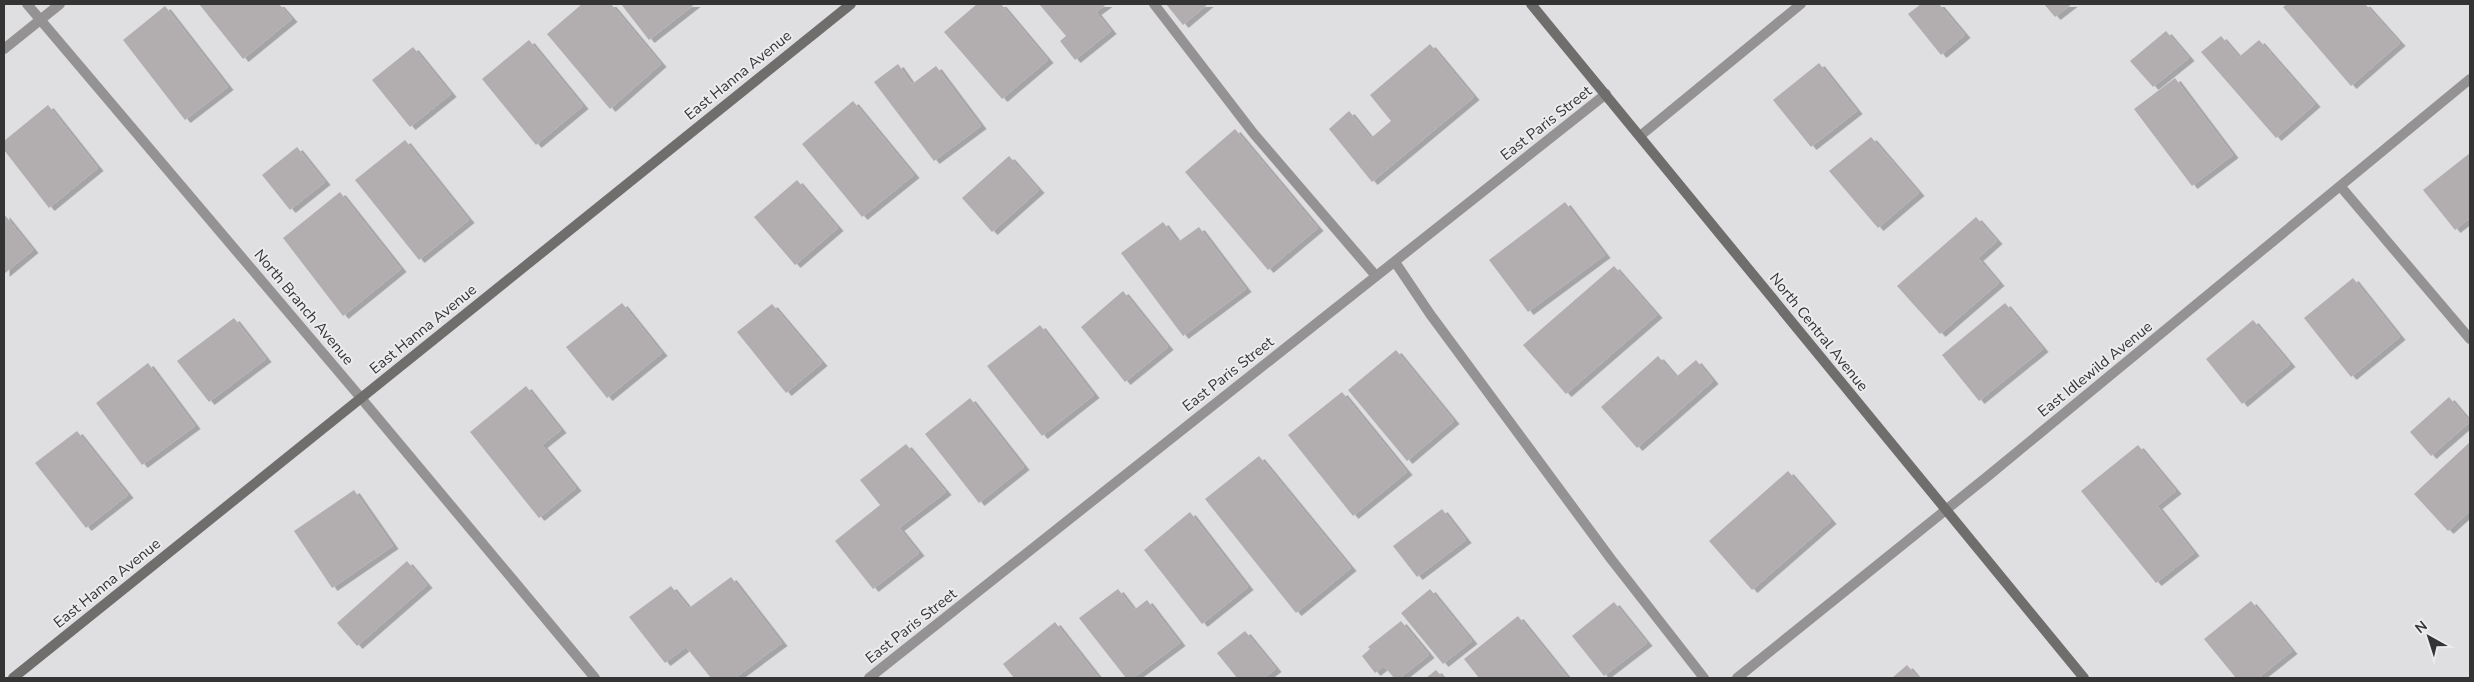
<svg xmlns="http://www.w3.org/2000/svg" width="2474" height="682" viewBox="0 0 2474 682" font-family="'Nunito Sans',sans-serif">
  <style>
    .building { fill: #b2aeb0; filter: url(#shadow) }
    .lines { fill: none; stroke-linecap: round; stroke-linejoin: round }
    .lane { stroke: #949292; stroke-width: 10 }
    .street { stroke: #949292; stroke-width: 10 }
    .secondary { stroke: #706e6d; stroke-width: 10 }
    .labels { text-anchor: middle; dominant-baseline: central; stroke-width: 4; stroke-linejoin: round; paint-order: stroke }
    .street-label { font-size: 15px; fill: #343435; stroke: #ececef }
  </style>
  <defs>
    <filter id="shadow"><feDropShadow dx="5.5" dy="3" stdDeviation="0" flood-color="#0004"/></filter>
  </defs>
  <rect width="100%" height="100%" fill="#dfdfe2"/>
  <!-- building -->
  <path class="building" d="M199,4H279L292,19L243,59Z
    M582,4H611L661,64L610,109L547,34Z
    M621,4H695L649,40Z
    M977,4H1001L1048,60L1002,99L944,32Z
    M1039,4H1107L1096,12L1111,31L1075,60L1060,41L1066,36Z
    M1166,4H1208L1183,25Z
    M1921,4H1939L1965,35L1941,55L1908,14Z
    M2044,4H2072L2055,17Z
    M2287,4H2365L2400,43L2351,86L2283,7Z
    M165,6L228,87L185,120L123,40Z
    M2166,31L2189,58L2153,87L2130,61Z
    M2221,36L2239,57L2259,40L2315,104L2276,138L2201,52Z
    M529,40L583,106L536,145L482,79Z
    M1430,44L1474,97L1372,182L1329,129L1349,111L1371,138L1391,121L1370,95Z
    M413,47L451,94L410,127L372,80Z
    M1819,63L1857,111L1811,147L1773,100Z
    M898,64L912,84L936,66L981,126L934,161L874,82Z
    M2175,78L2233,155L2192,186L2134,109Z
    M853,101L914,175L862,217L802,144Z
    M48,105L98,168L49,208L4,150V141Z
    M1235,129L1318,228L1268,270L1185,172Z
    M1871,137L1919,193L1878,228L1829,171Z
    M405,140L469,220L419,260L355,180Z
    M297,147L325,182L290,210L262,175Z
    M2470,153V218L2455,230L2423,190Z
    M1009,156L1039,190L992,232L962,198Z
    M797,180L838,228L795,265L754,217Z
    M340,192L401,269L343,316L283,238Z
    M1565,202L1605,255L1528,312L1489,260Z
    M4,214L33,250L4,274Z
    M1976,217L1997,241L1978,258L1999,283L1940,334L1897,286Z
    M1163,222L1178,242L1199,227L1246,289L1183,336L1121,253Z
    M1614,266L1657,315L1566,394L1523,345Z
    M2353,278L2400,337L2351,377L2304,318Z
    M1123,291L1168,347L1125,382L1081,327Z
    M622,303L662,353L607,398L566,347Z
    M2005,303L2043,349L1979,401L1942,355Z
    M772,304L822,363L786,393L737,332Z
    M234,318L266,359L209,402L177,361Z
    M2253,320L2290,364L2242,404L2206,359Z
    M1040,325L1094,395L1042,436L987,366Z
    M1396,350L1454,421L1407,461L1348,390Z
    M1658,356L1676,377L1696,360L1713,381L1637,448L1601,407Z
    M148,363L195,426L142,465L96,403Z
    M526,386L561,430L542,445L576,488L539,518L470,432Z
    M1342,392L1407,472L1353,516L1288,435Z
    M2449,397L2470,422L2431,456L2410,432Z
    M970,398L1024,467L979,503L925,434Z
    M77,431L128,495L86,528L35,463Z
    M2470,442V513L2469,512L2448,531L2414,494Z
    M906,444L946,492L899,528L919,553L873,589L835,541L880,505L860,480Z
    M2138,445L2176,491L2157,506L2194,553L2156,583L2081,491Z
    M1259,456L1351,568L1296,613L1205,499Z
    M1788,471L1831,521L1752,590L1709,541Z
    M354,490L393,546L332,588L294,531Z
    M1442,509L1466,540L1417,577L1393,546Z
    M1190,512L1248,587L1202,624L1144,550Z
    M407,561L427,585L357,646L337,623Z
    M731,577L782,643L735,678H711L686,647L665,663L629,617L671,586L689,608Z
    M1118,589L1134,610L1147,600L1180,643L1133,678H1126L1079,618Z
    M1430,589L1472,641L1443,664L1401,613Z
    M2251,601L2292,651L2258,678H2236L2204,639Z
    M1614,602L1647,643L1604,676L1572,636Z
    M1518,616L1568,678H1479L1464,659Z
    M1401,621L1429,655L1400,678H1394L1384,666L1375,673L1362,656L1370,649L1368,647Z
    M1055,622L1099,678H1014L1003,664Z
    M1245,631L1276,669L1264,678H1237L1217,653Z
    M1907,665L1918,678H1892Z
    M1436,670L1443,678H1426Z"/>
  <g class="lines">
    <!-- lane -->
    <path class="lane" d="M1154,4L1254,134L1376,276
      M1395,262L1430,314L1611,559L1704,678"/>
    <!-- street -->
    <path class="street" d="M27,4L361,398L595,678
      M4,49L60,4
      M1640,136L1801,4
      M2341,187L2470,339
      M869,678L1606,94
      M1737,678L1988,476L2470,79"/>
    <!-- secondary -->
    <path class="secondary" d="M1531,4L2084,678
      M13,678L851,4"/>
  </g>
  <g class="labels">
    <!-- street labels -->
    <g class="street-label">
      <text transform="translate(738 75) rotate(-39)">East Hanna Avenue</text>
      <text transform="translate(1546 123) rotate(-38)">East Paris Street</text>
      <text transform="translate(304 307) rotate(50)">North Branch Avenue</text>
      <text transform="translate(423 329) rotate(-39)">East Hanna Avenue</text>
      <text transform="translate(1819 332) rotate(51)">North Central Avenue</text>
      <text transform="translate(2095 369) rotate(-39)">East Idlewild Avenue</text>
      <text transform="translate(1228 374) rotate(-38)">East Paris Street</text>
      <text transform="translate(107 583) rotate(-39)">East Hanna Avenue</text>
      <text transform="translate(911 626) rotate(-38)">East Paris Street</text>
    </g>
  </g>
  <!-- border -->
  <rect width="2474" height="682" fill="none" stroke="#343435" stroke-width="10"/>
  <!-- north arrow -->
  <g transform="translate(2429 637) rotate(321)" stroke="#ececef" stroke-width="4" paint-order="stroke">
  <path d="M0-4L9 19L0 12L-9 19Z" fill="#343435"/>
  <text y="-8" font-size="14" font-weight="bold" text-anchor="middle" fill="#343435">N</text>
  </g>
</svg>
